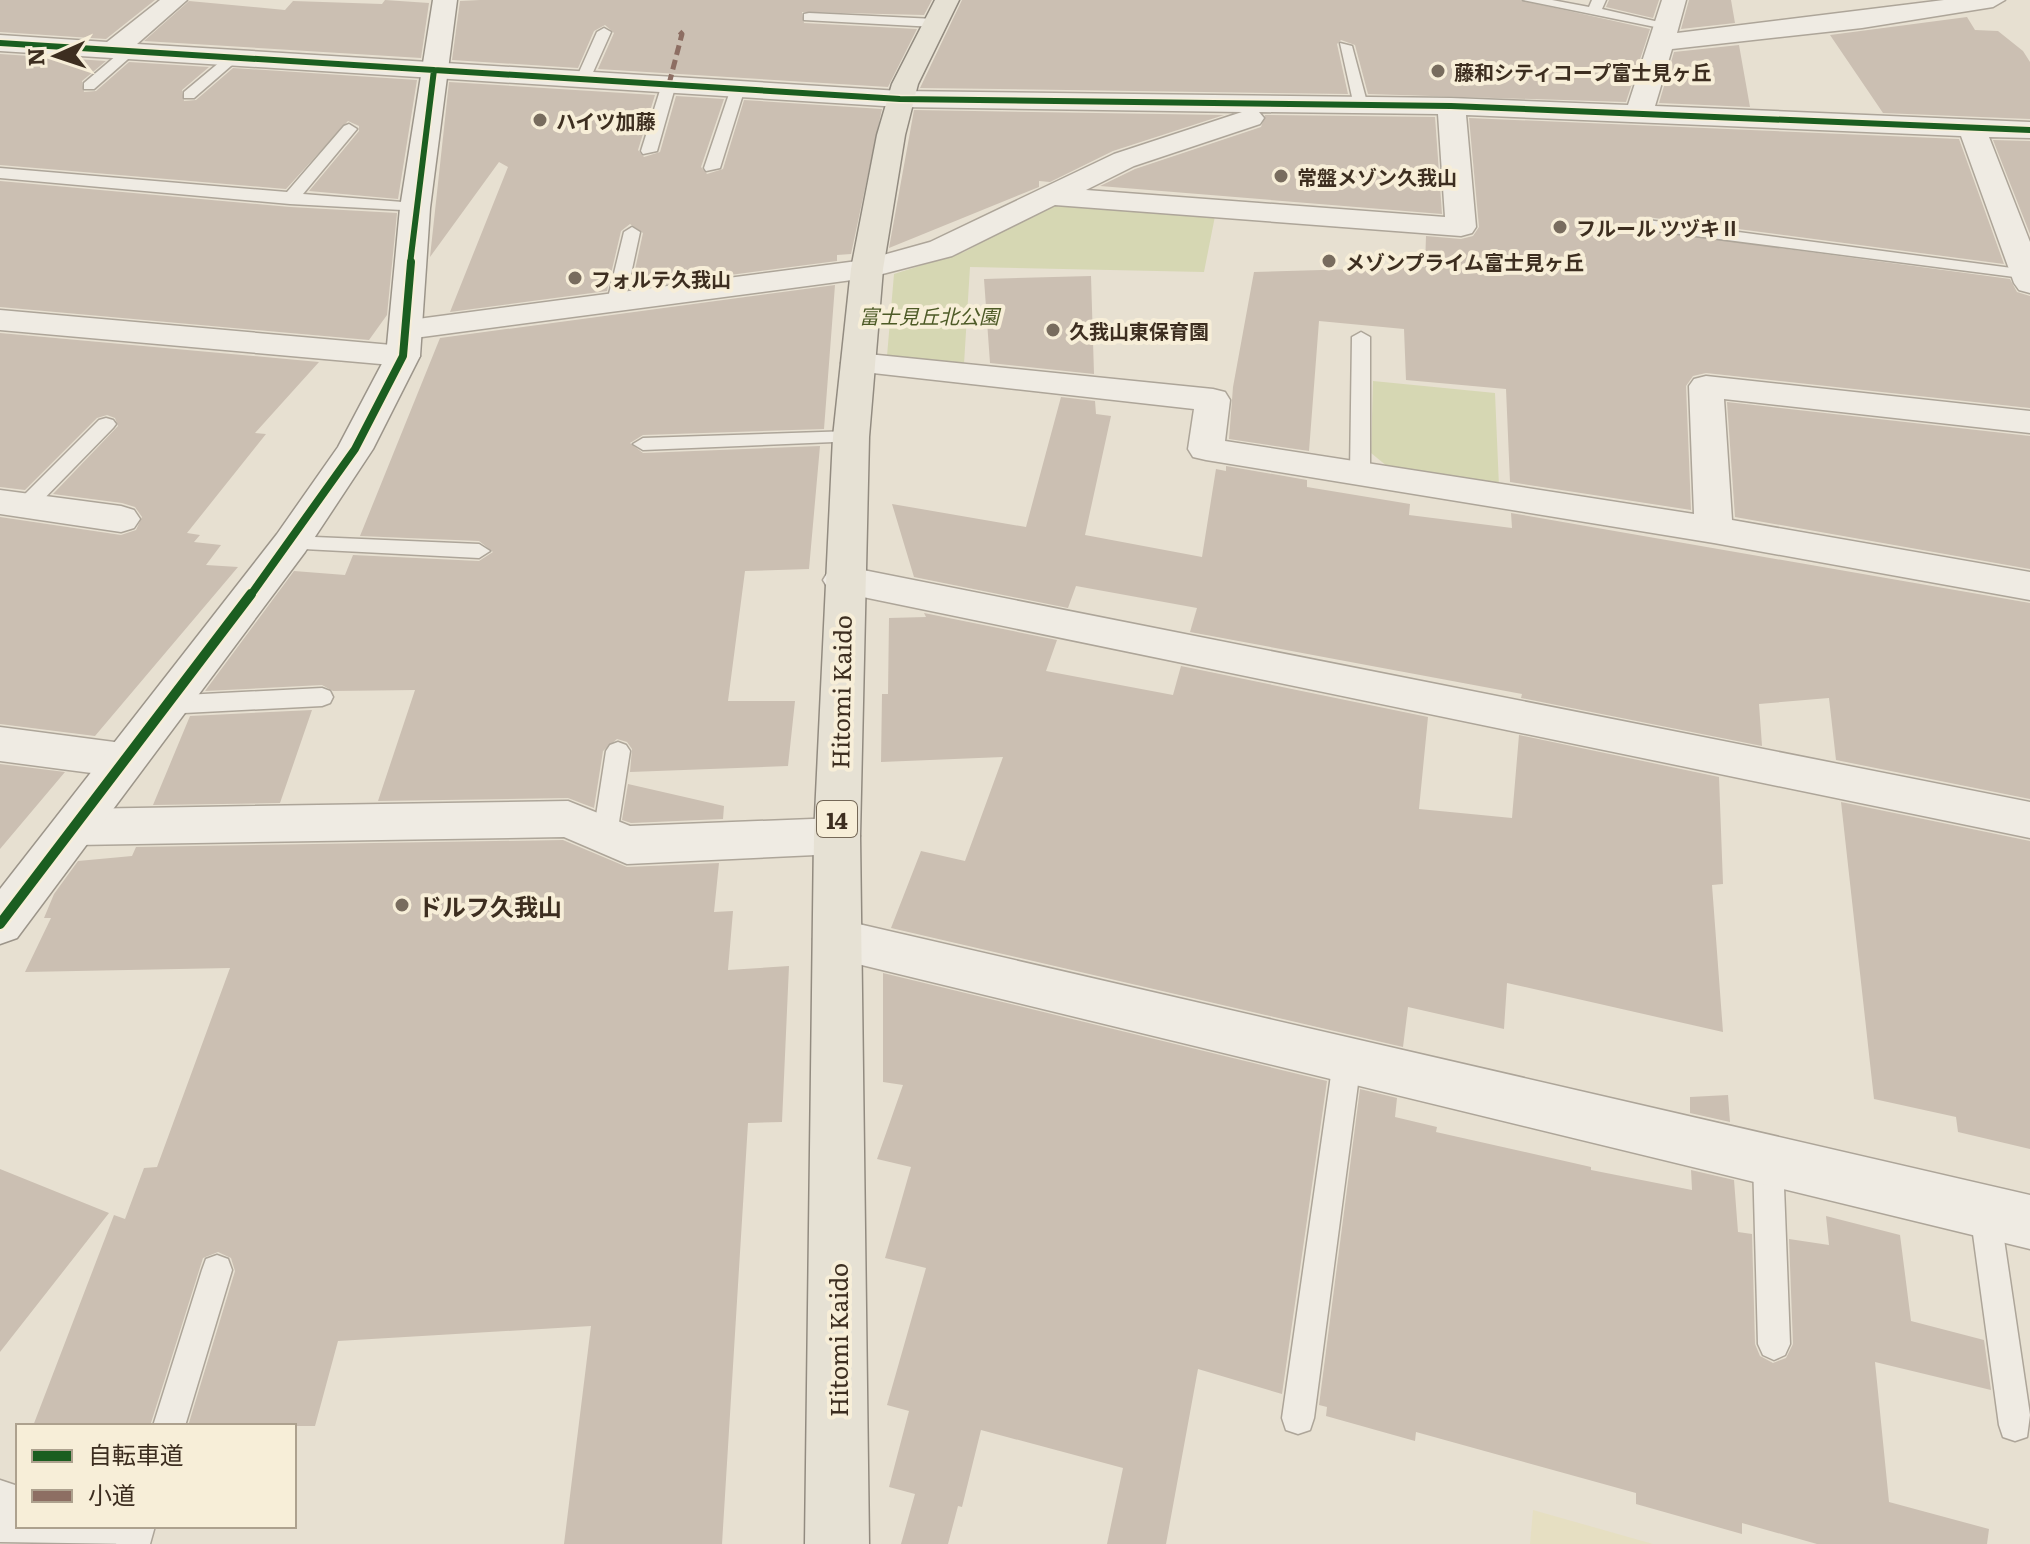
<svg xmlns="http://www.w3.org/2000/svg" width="2030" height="1544" viewBox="0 0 2030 1544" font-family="Literata,'Noto Sans JP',serif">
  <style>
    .farmland { fill: #e6dfc2 }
    .green { fill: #d6d7b3 }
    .building { fill: #cbbfb2 }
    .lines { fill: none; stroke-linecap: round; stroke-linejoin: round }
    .lane-casing { stroke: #ada599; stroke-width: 3 }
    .street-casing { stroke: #ada599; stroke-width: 3 }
    .secondary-casing { stroke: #9c958a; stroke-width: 3 }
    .primary-casing { stroke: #928b80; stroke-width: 3 }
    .lane { fill: #efebe3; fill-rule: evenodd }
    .street { fill: #efebe3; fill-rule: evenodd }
    .secondary { fill: #efebe3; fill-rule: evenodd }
    .primary { fill: #e6e1d4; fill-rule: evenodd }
    .quiet { stroke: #8d6e63; stroke-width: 5; stroke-dasharray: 10 5; stroke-linecap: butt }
    .cycleway-far2-casing { stroke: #f7eed8; stroke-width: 9 }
    .cycleway-far1-casing { stroke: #f7eed8; stroke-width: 12 }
    .cycleway-casing { stroke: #f7eed8; stroke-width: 15 }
    .cycleway-far2 { stroke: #1b5e20; stroke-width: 6 }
    .cycleway-far1 { stroke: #1b5e20; stroke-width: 8 }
    .cycleway { stroke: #1b5e20; stroke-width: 10 }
    .poi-dot { fill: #786c5e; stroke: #f7eed8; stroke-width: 3 }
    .labels { text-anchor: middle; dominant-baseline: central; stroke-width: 8; stroke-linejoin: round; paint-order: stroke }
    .far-poi-label { font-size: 20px; font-weight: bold; fill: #3d2e20; stroke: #f7eed8; text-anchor: start }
    .far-park-label { font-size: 20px; font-style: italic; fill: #4d5a26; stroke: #f7eed8 }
    .shield { fill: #f7eed8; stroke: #756857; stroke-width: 2 }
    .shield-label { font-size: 22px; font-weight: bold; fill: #3d2e20 }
    .street-label { font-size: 24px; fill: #3d2e20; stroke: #f7eed8 }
    .poi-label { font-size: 24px; font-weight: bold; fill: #3d2e20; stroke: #f7eed8; text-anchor: start }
  </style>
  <rect width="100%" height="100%" fill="#e7e0d1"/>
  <!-- farmland -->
  <path class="farmland" d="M1533,1510L1653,1544H1530Z"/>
  <!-- green -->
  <path class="green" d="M1061,200L1216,211L1204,272L970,267L964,364L887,356L894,274L964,252Z
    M1373,381L1495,393L1499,487L1393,471L1371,453Z"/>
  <!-- building -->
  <path class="building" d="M0,0H155L106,39L0,32Z
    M385,0L429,3L421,58L144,41L189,1L285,10L293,1L382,4Z
    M480,0H932L924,15L802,12L804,23L917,29L888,87L598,69L614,33L605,25L594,31L578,68L452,60L460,1Z
    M962,0H1520L1650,29L1626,102L1368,94L1355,45L1341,40L1337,44L1348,94L920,88Z
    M1609,0H1659L1653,18L1606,7Z
    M1689,0H1731L1735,23L1681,29Z
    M1967,17L1975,30L1998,31L2023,51L2030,62V119L1883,113L1830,35Z
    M1739,45L1750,107L1659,103L1674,52Z
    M0,54L106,61L82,81L84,92L96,91L129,62L209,67L182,90L184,101L196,100L233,68L417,80L398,199L309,191L359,131V126L348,121L286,189L0,165Z
    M449,82L655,95L638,150L644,157L660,152L676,96L724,99L701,167L707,174L723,169L744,100L882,109L851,254L837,255V261L631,288L643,233L630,224L621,231L607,291L450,312L508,167L499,162L430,257Z
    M914,110L1224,115L1113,151L1050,182L1039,181V187L889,248Z
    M1265,115L1435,117L1442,214L1100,186L1135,169L1261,127Z
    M1469,118L1959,139L2004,264L1647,217L1639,219L1638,229L2010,279L2017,292L2030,296V408L1706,373L1693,376L1686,386L1691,510L1510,482L1506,389L1406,380L1404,329L1319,321L1309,451L1229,439L1233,387L1254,272L1425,267L1426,236L1461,239L1473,236L1479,227Z
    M1993,140L2030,141V234Z
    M0,181L290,207L397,213L387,315L369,340L0,307Z
    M1091,276L1094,374L990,363L984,279Z
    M835,285L824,429L643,435L630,443L643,453L820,446L809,569L745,571L728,701H795L788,766L630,772L632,749L627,742L617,739L603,751L594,808L568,798L378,801L415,690L333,691L322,685L205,691L294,571L345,575L353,555L479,561L493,552L479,541L360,536L440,338Z
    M0,333L319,362L255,433L266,434L187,533L200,535L194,542L221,545L206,565L238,567L95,736L0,724V517L121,535L136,530L142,517L135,507L122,503L53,494L118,426L115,418L107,415L97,418L25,490L0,487Z
    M1061,397L1095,401L1096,414L1111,416L1085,535L1202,557L1216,469L1226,471V466L1307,480V487L1410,504L1409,515L1512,528L1511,513L2030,603V799L1836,760L1829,698L1759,704L1762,746L1521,698L1522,694L1190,632L1197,608L1076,586L1068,608L914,577L892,504L1026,527Z
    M1727,402L2030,436V569L1735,517Z
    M924,613L1057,640L1046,671L1173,695L1181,666L1428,717L1419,809L1512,818L1519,735L1719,777L1723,884L1712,885L1723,1032L1507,983L1504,1029L1408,1007L1403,1047L891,928L921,851L965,861L1003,757L881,762L882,694H888L889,618L926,617Z
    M312,710L280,803L153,805L190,716Z
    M0,764L65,772L0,849Z
    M628,784L724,806L723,819L631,823L622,820Z
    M1841,802L2030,841V1149L1958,1132L1956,1117L1874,1099Z
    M563,840L627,867L719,863L714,912L733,911L728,970L789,966L782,1122L748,1123L722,1544H564L591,1326L338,1341L315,1426H188L235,1271L231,1258L218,1252L203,1258L150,1426H33L114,1215L125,1219L144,1168L157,1167L230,968L25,972L51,918H44L54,894L78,861L132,856L136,847Z
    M883,973L1327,1081L1282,1394L1198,1369L1166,1544H1107L1123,1468L981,1430L962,1507L958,1506L948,1544H901L915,1494L889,1487L909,1411L887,1405L926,1268L885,1258L911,1167L877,1159L903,1085L883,1082Z
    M1360,1089L1397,1098L1395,1117L1437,1127L1436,1132L1591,1167V1170L1692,1190L1691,1170L1734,1180L1738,1232L1752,1234L1755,1344L1760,1356L1773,1363L1786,1358L1793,1344L1789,1239L1829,1245L1826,1216L1900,1235L1911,1321L1984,1340L1991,1390L1875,1362L1889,1502L1989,1529L1987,1544H1817L1742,1523V1534L1636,1504V1493L1416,1432L1415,1441L1326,1416L1327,1407L1319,1405Z
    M1728,1095L1730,1122L1690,1113V1097Z
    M0,1169L109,1213L0,1352Z"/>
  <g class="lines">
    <!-- lane casing -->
    <g class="lane-casing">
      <path id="lane" d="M1523,0H1552L1589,7L1592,0H1606L1602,9L1672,25L1665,29Z
        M809,13L935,19L942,23L935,27L804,20V14Z
        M604,28L611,32L590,79L578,82L576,79L597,32Z
        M1340,43L1352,46L1368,106L1366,109L1354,106Z
        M124,49L136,52L94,89H84V83Z
        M227,56L239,59L194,98H184V92Z
        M669,80L676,84L657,151L643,154L641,151L662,84Z
        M738,84L745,88L720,168L706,171L704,168L731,88Z
        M349,124L357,129L303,194L415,203L421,205V211L290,204L0,178V168L287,192L344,126Z
        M1647,220L2027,270L2030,279L1641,229V221Z
        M632,227L640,232L625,302L616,307L607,302L624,232Z
        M1361,332L1370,337V473L1360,479L1350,473L1352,337Z
        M106,418L113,420L116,424L113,428L32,511H18L15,506L18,501L99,420Z
        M851,431L858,433L861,437L858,441L643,450L633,444L643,438Z
        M291,536L479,544L490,551L479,558L284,548L281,543Z
        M322,688L330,691L333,697L330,703L322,706L165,714L157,711L153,705L157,699L165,696Z
        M618,742L626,745L630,751L617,835L614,842L605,845L596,842L593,835L606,751L610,745Z
        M1347,1048L1357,1052L1361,1061L1314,1418L1310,1430L1298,1434L1286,1430L1282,1418L1333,1061L1337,1052Z
        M1768,1146L1778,1150L1783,1160L1790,1344L1785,1355L1774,1360L1763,1355L1758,1344L1753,1160L1758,1150Z
        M1985,1197L1996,1202L2000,1212L2030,1415L2027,1437L2015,1441L2003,1437L1999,1425L1970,1212L1974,1202Z
        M217,1255L228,1259L232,1270L185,1426H153L202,1270L206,1259Z
        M121,1526H155L150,1544H116Z"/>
    </g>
    <!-- street casing -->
    <g class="street-casing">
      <path id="street" d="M160,0H187L137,44L900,91L1451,98L1628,105L1662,0H1686L1677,33L1944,0H2005L1993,7L1862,28L1672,49L1655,106L2030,122V138L1989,137L2030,242V293L2019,290L2014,283L1961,136L1466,115L1476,227L1472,233L1461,236L1055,205L952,256L867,278L407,339L395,336L390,329L395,322L865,260L930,242L1114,154L1242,112L900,107L0,51V35L107,42ZM1259,112L1438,114L1445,217L1086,190L1134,166L1260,124L1264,118Z
        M0,310L403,346L415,349L420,356L415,363L403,366L0,330Z
        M858,353L1213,389L1225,392L1230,400L1225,441L1694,514L1689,386L1694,379L1706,376L2030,411V433L1724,399L1732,520L2030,572V600L1714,543L1206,460L1193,457L1188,449L1194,409L846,370L841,363L846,356Z
        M0,490L121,506L134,510L140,519L134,528L121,532L0,514Z
        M843,566L2030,802V838L829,590L823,580L829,570Z
        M0,727L122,743L137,748L144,760L137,772L122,777L0,761Z
        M568,801L630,826L837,818L853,823L860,836L853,849L837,854L627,864L564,837L76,845L60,840L53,827L60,814L76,809Z
        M837,919L2030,1195V1249L837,959L820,953L813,939L820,925Z
        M0,1480L18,1486V1526H127L135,1544L0,1542Z"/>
    </g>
    <!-- secondary casing -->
    <g class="secondary-casing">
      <path id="secondary" d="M433,0H457L430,208L420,356L373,449L305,552L17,938L0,944V889L277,534L338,447L386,356L400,208Z"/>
    </g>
    <!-- primary casing -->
    <g class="primary-casing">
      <path id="primary" d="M935,0H959L918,84L905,135L883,269L869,437L860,836L869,1544H805L814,836L833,437L851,269L877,135L892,84Z"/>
    </g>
    <!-- lane -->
    <use href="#lane" class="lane"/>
    <!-- street -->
    <use href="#street" class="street"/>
    <!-- secondary -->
    <use href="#secondary" class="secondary"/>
    <!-- primary -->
    <use href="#primary" class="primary"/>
    <!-- quiet -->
    <path class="quiet" d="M669,84L682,34L679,31"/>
    <!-- cycleway-far2 casing -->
    <g class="cycleway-far2-casing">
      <path id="cycleway-far2" d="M0,43L900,99L1451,106L2030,130
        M410,264L434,70"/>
    </g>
    <!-- cycleway-far1 casing -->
    <g class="cycleway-far1-casing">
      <path id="cycleway-far1" d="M250,596L355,449L403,356L411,262"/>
    </g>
    <!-- cycleway casing -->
    <g class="cycleway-casing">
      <path id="cycleway" d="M0,924L251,594"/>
    </g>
    <!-- cycleway-far2 -->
    <use href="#cycleway-far2" class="cycleway-far2"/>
    <!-- cycleway-far1 -->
    <use href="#cycleway-far1" class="cycleway-far1"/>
    <!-- cycleway -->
    <use href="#cycleway" class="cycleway"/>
  </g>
  <!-- markers -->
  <g class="poi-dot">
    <circle cx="1438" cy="71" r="8"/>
    <circle cx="540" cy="120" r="8"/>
    <circle cx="1281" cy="176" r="8"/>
    <circle cx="1560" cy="227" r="8"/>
    <circle cx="1329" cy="261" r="8"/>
    <circle cx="575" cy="278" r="8"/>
    <circle cx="1053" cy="330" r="8"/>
    <circle cx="402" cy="905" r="8"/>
  </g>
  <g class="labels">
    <!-- far-poi labels -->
    <g class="far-poi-label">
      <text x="1454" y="71">藤和シティコープ富士見ヶ丘</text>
      <text x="556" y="120">ハイツ加藤</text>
      <text x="1297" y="176">常盤メゾン久我山</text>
      <text x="1576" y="227">フルール ツヅキⅡ</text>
      <text x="1345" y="261">メゾンプライム富士見ヶ丘</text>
      <text x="591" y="278">フォルテ久我山</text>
      <text x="1069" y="330">久我山東保育園</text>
    </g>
    <!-- far-park labels -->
    <g class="far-park-label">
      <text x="929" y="315">富士見丘北公園</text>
    </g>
    <!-- shield labels -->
    <rect class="shield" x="817" y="801" width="40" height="36" rx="6"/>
    <g class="shield-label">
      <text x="837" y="819">14</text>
    </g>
    <!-- street labels -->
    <g class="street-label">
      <text transform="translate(840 692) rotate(-89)">Hitomi Kaido</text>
      <text transform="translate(837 1340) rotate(-90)">Hitomi Kaido</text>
    </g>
    <!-- poi labels -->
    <g class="poi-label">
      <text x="418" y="905">ドルフ久我山</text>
    </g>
  </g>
  <!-- legend -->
  <rect x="16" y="1424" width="280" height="104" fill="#f7eed8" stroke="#ada18e" stroke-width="2"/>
  <rect x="32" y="1450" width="40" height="12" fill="#1b5e20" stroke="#ada18e" stroke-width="2"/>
  <text x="88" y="1464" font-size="24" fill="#3d2e20">自転車道</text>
  <rect x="32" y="1490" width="40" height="12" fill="#8d6e63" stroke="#ada18e" stroke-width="2"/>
  <text x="88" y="1504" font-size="24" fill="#3d2e20">小道</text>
  <!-- north arrow -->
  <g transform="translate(56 56) rotate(267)" stroke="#f7eed8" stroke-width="6" paint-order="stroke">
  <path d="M0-6L14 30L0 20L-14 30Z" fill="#3d2e20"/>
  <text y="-12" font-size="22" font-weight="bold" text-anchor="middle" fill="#3d2e20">N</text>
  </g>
</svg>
